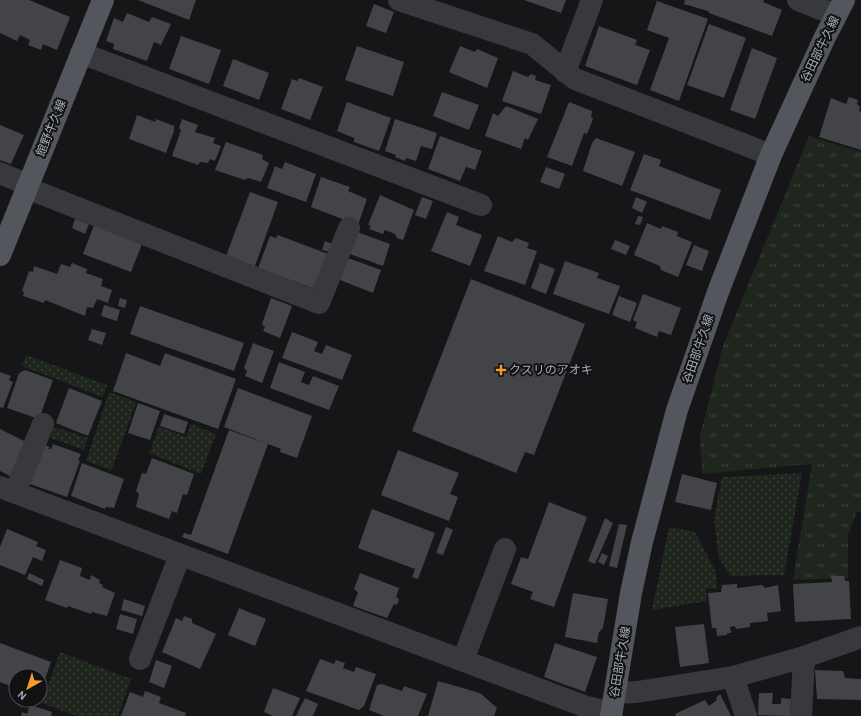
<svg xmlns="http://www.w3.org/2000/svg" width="861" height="716" viewBox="0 0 861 716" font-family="'Alegreya Sans','Noto Sans JP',sans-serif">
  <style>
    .grass { fill: url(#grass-tufts) }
    .garden { fill: url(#garden-dots) }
    .building { fill: #424448 }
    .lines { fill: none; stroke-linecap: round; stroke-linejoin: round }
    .minor { stroke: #37393d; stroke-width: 22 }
    .major { stroke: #53565c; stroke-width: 22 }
    .poi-dot { fill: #f8992e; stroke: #111113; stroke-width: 1.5 }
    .labels { text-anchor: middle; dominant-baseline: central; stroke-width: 4; stroke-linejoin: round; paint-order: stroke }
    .street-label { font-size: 12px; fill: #a8afb9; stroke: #111113 }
    .poi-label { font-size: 12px; fill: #a8afb9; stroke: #111113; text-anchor: start }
  </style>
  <defs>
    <pattern id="grass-tufts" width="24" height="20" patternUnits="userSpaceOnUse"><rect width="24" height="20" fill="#1e261e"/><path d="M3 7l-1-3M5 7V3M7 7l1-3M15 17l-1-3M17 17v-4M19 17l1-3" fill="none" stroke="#3c433d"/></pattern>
    <pattern id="garden-dots" width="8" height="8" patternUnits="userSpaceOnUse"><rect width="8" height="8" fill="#1e261e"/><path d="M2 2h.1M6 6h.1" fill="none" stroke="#3c433d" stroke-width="1.8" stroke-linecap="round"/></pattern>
  </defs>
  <rect width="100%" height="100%" fill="#161618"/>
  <!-- grass -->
  <path class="grass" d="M809,136L861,152V512H857L848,535V578L793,580L812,464L702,474L700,436L723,346Z"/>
  <!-- garden -->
  <path class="garden" d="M26,355L107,385L103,397L22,366Z
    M109,392L136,402L112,470L86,461Z
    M191,424L216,434L201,474L149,453L159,427L186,437Z
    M54,427L88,438L84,450L50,438Z
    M802,473L784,575L730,576L719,558L714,520L722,477Z
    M669,527L695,532L716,572L717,589L706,588L707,601L652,610Z
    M60,652L131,679L118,716H77L42,703Z"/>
  <!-- building -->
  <path class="building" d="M0,0H29L70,17L57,50L43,44L41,50L28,45L30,40L20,35L17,41L0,33Z
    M138,0H196L189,20Z
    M524,0H566L561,13Z
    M685,0H764L763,2L782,10L772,36L709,13L708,11L684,4Z
    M657,1L708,19L679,101L650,90L669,38L647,30Z
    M374,4L394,12L386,33L366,26Z
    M127,13L149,22L152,17L171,24L161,45L154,42L147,61L113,49L114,44L106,41L114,18L123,22Z
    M709,24L746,38L724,98L687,85Z
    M599,26L637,40L635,45L650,50L637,85L585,66Z
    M181,36L221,50L209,84L169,69Z
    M357,46L404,62L393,96L345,80Z
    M460,46L475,52L477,49L498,58L487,88L449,72Z
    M752,48L777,58L755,119L730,110Z
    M233,59L269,73L259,100L223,86Z
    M513,71L528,77L531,74L536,76L535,80L551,85L541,114L502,101Z
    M299,78L323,87L310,120L281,109L292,79L297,81Z
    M442,92L479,105L469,130L433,116Z
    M849,97L858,100L857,104L860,107L859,111L861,112V150L819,137L831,98L846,104Z
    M347,102L391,118L379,151L354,142V138L337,131Z
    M569,102L592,111L591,117L593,119L587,134L584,133L572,166L547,157Z
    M506,106L538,119L528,140L525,138L521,149L485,136L493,113L498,116Z
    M137,115L155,122L156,119L174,126V131L166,153L129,139Z
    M182,119L198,125L195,132L215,138L213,143L221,146L215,161L210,159L208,163L200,162L198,165L172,156L181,130L179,128Z
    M395,119L437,133L432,149L421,146L416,161L406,158L405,161L395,157L396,155L385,151Z
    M0,125L24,135L11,164L0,160Z
    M440,136L482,151L475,170L466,167L460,181L428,169Z
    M596,138L635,152L622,186L583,171L592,143Z
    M226,142L263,155L262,159L269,163L261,182L248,178L245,180L215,170Z
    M644,154L661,160L659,166L721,190L710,220L630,190Z
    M285,162L316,174L306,202L267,188L275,166L282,169Z
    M546,167L565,174L559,189L540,182Z
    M321,177L350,187L348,191L367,199L358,225L311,207Z
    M250,192L278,202L255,266L226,256Z
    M380,195L414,210L403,240L397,238L395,234L385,230L383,234L369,229L371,226L368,225Z
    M422,197L433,201L426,219L415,215Z
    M636,197L647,202L642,213L632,208Z
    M447,212L459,217L456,225L482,235L470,266L431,251Z
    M638,216L643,217L640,225L635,224Z
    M75,219L89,224L85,234L72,228Z
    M647,223L661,229L662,226L678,232L677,236L692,242L678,277L661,270L660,266L634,255Z
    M94,225L142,244L131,272L83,254Z
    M357,232L390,244L383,266L350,254Z
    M278,235L328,254L317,286L312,288L258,268L270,236L276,238Z
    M498,236L512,242L516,238L529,243L527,248L537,251L525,285L484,271Z
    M615,240L630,246L626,255L611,249Z
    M325,241L332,244L330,252L322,250Z
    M694,245L709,251L702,271L686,265Z
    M348,258L381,270L373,293L340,280Z
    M565,261L599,273L597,278L620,286L609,314L553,294Z
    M72,263L87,269L86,273L103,279L101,286L112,290L108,303L97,299L93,308L87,307L85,316L45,300L44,303L23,296L24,292L22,291L29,271L33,272L34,266L57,274L61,264L70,267Z
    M540,263L555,269L546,294L531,288Z
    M471,279L585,324L534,455L525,452L516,473L412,431Z
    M643,294L681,308L671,335L659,331L657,337L635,328L637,322L633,320Z
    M619,296L637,303L630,322L612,315Z
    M120,298L127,300L125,308L118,306Z
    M271,298L292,306L280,338L263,331L265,327L262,324Z
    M104,305L120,310L117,321L101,316Z
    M140,306L244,343L234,371L130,334Z
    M92,329L106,333L102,345L88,340Z
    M292,332L318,342L314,351L322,354L326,345L352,355L342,380L282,358Z
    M253,343L274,351L262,383L245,376L247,371L244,368Z
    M126,353L160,366L165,353L236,379L218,429L113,391Z
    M279,362L305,372L301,382L309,385L313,376L339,386L329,410L270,388Z
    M25,370L53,380L39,419L7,408L19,373Z
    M0,372L11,376L9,380L13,382L3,408L0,407Z
    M69,388L102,401L88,436L56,423Z
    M238,388L312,416L297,458L280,452L281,449L224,427Z
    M138,403L160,411L150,440L128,433Z
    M164,414L188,422L184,434L160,426Z
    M0,429L26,442L10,476L0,471Z
    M229,430L268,444L228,554L182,537L184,533L191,535Z
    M53,444L81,454L78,460L80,461L67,497L30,484L45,445L50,447L48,449H51Z
    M398,450L459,473L450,494L458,497L449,521L381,495Z
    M152,458L194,474L187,495L183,494L177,513L172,511L169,519L136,507L139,494L136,491L142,473L146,474Z
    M82,463L124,479L114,508L106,507L105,509L71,496Z
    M682,474L717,483L711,510L675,502Z
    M549,502L587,517L554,607L530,599L533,592L511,584L521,557L528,559Z
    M372,509L435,533L418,579L412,577L415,569L358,548Z
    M605,518L613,523L595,564L588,561Z
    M619,524L627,525L617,568L609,566Z
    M446,527L453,530L443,555L436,553Z
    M7,529L38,542L36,546L46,550L42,561L33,557L25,575L0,565V547Z
    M602,553L608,556L604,565L598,562Z
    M60,560L82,568L80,576L90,580L91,575L100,580L99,583L103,585L102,587L115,593L107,616L92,612L91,614L68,606L67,608L45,600Z
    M29,573L44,580L42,586L27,579Z
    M360,573L399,588L396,597L399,599L397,605L394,604L387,618L353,606L358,592L354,589Z
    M831,576H844L845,581H849L851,619L795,622L793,584L832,582Z
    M737,584V588L762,585L765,588L778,585L781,611L767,613L768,621L750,623V627L737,629L734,626L730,627L731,633H727V635L717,636L716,628H712L708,593L721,592L722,585Z
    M573,593L608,599L603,628L599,632L597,643L565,637Z
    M124,599L145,606L142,616L121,610Z
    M239,608L266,619L255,646L228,635Z
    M120,614L137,619L133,634L116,629Z
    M184,616L192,619V623L216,634L200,669L162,652L176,618L182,621Z
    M704,624L709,663L680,667L675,627Z
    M0,643L51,662L40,693V676H16V688L0,682Z
    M555,643L597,657L585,692L544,677Z
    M320,659L334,664L336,660L345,663L343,668L354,672L356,667L376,674L364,706L359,710L306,691Z
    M156,660L172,666L164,688L149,682Z
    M815,670L843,671L845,678L861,679V700L817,699Z
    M438,681L480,693L497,708L494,716H428Z
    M382,684L402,691L404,686L427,694L418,716H384L369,710L377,685Z
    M273,688L300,698L292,716H273L264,712Z
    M145,691L161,697L159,703L186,713L185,716H121L130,692L143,697Z
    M759,693H773L772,704H781V698L791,699L790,716L758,715Z
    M720,694L731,716H676L675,714L705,700L709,706L717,700L716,698Z
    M305,698L318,704L313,716H296Z
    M30,705L52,712L51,716H21L22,712L27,714Z"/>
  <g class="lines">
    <!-- minor -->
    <path class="minor" d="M399,0L532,44L575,79L771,155
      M798,0L836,15
      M81,53L481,205
      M565,72L592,0
      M0,173L28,185
      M27,188L319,303L349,228
      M0,487L565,699L587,707L611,713
      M15,492L43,424
      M140,659L180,555
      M463,660L505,549
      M733,677L746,716
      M615,693L637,692L733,677L804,657L861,637
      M801,716L804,657"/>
    <!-- major -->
    <path class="major" d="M0,255L103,0
      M611,716L631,593L642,542L677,410L718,292L771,155L824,39L844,0"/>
  </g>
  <!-- markers -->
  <path class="poi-dot" d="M499 364h4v4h4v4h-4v4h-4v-4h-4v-4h4z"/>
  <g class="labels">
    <!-- street labels -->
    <g class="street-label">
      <text transform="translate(820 49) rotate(-64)">谷田部牛久線</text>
      <text transform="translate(51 128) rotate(-68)">館野牛久線</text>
      <text transform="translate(698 349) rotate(-71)">谷田部牛久線</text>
      <text transform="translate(620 662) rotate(-80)">谷田部牛久線</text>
    </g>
    <!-- poi labels -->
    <g class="poi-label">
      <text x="509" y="370">クスリのアオキ</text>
    </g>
  </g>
  <!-- north arrow -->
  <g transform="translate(28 688) rotate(219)"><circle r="19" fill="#111113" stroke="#4d5055"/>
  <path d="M0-3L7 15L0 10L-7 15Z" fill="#f8992e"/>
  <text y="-6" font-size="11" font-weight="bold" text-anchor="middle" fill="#a8afb9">N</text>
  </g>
</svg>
